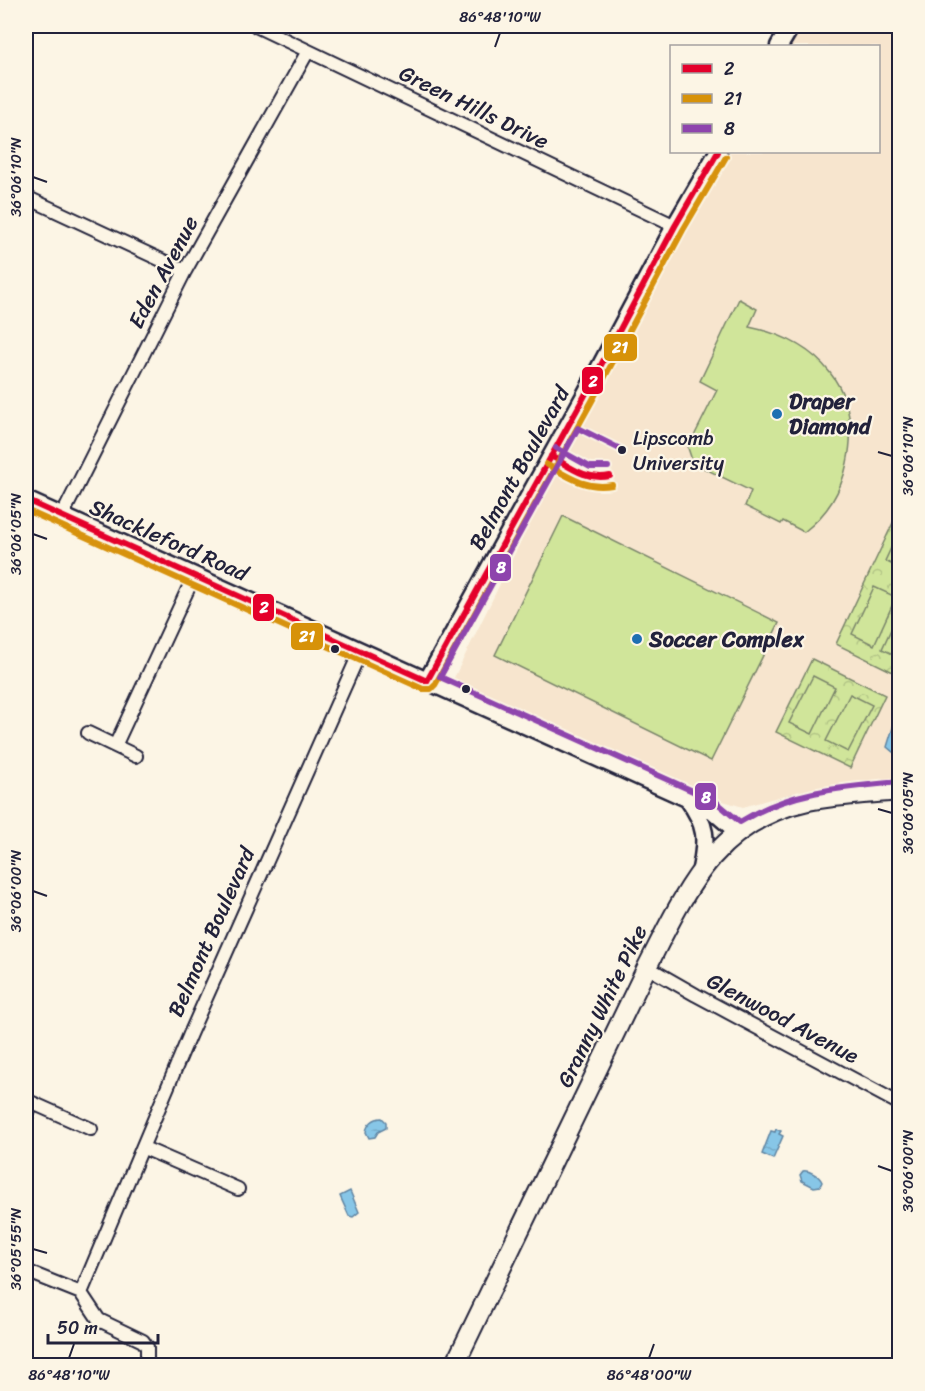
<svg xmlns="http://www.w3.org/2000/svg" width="925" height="1391" viewBox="0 0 925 1391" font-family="Sriracha,sans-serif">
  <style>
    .built { fill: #f7e5ce }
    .park { fill: url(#park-crowns); stroke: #79846a; stroke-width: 1.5 }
    .garden { fill: #d0e59a; stroke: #79846a; stroke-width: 1.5 }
    .water { fill: url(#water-ripples); stroke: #5f84a2; stroke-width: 1.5 }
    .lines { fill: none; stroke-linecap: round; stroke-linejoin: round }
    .minor-casing { stroke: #22223b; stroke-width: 16 }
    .tertiary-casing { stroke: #22223b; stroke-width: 21 }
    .secondary-casing { stroke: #22223b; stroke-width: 22 }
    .minor { stroke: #fcf5e5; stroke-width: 12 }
    .tertiary { stroke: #fcf5e5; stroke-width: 16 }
    .secondary { stroke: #fcf5e5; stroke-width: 18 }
    .bus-1-casing { stroke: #fcf5e5; stroke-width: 10 }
    .bus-2-casing { stroke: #fcf5e5; stroke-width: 10 }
    .bus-3-casing { stroke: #fcf5e5; stroke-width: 10 }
    .bus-1 { stroke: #e4002b; stroke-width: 6 }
    .bus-2 { stroke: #d79209; stroke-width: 6 }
    .bus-3 { stroke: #8e44ad; stroke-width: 6 }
    .ticks { fill: none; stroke: #22223b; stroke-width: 2 }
    .poi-dot { fill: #1f6fb2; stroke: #fcf5e5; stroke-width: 2 }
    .bus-dot { fill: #22223b; stroke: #fcf5e5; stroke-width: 2 }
    .labels { text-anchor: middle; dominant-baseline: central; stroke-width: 4.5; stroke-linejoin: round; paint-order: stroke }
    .bus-label { font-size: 20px; fill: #22223b; stroke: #fcf5e5; text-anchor: start }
    .street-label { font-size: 22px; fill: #22223b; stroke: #fcf5e5 }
    .poi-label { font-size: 22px; font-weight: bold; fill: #22223b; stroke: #fcf5e5; text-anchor: start }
    .line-badge { stroke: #fcf5e5; stroke-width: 2 }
    .badge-label { font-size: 16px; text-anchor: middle; font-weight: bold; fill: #fff }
    .neatline { fill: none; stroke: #22223b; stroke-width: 2 }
    .ticks-label { font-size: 15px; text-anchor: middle; fill: #22223b }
  </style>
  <defs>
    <pattern id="park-crowns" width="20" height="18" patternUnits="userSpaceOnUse" patternTransform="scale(1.5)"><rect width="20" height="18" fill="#d0e59a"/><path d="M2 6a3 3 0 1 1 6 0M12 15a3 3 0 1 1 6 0" fill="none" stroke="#b2c486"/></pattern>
    <pattern id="water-ripples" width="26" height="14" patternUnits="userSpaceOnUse" patternTransform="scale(1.5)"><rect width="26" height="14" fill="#87c6e7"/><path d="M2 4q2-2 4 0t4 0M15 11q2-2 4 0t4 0" fill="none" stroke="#74aac7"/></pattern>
  </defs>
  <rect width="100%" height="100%" fill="#fcf5e5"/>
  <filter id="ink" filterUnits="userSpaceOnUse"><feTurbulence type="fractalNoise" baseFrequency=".0167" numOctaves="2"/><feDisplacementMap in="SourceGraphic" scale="12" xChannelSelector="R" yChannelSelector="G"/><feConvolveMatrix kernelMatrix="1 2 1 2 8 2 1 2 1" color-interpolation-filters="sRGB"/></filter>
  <g filter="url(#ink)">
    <!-- built -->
    <path class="built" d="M799,26H899V780L785,795L743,807L690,791L454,678L559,463L730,152H878V46H788Z"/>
    <!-- park -->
    <path class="park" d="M899,510V675L836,644Z
      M812,659L885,695L850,768L776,732Z"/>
    <!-- garden -->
    <path class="garden" d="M739,299L757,309L749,327C818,341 863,389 847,463C841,492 828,513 804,532L783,521L781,524L745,506L751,491L693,463L688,448L717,390L700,381Z
      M563,516L779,623L711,761L495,655Z
      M899,531V568L885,561Z
      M874,587L896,597L874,645L852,634Z
      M899,612V657L882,649Z
      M813,676L835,687L812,734L789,723Z
      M850,694L872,705L848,752L826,741Z"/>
    <!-- water -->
    <path class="water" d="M899,717V754L893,752L887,747L894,724Z
      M382,1118L386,1122V1128L378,1132L375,1137L369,1138L366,1132C367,1124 374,1118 382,1118Z
      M776,1129L781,1131L779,1134L783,1136L773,1159L762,1154L771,1131L775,1132Z
      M803,1171C809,1170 820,1176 822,1182L820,1186L814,1187L802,1181L800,1175Z
      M350,1191L359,1212L353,1217L349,1216L340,1196Z"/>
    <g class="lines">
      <!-- minor casing -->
      <g class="minor-casing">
        <path id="minor" d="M256,26L675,226
          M26,197L185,271
          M62,516L185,271L308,51
          M88,733L136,756
          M115,746L194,576
          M647,967L696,995L900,1104
          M26,1100L91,1129
          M26,1118L32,1103
          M144,1148L238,1189
          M26,1271L81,1293L99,1320L143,1341L147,1347V1366
          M81,1293L190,1034L360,652"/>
      </g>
      <!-- tertiary casing -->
      <g class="tertiary-casing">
        <path id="tertiary" d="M779,46L791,26
          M26,500L711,809L739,833
          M427,681L584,397L675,226L718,152
          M688,799C707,826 707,838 701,869"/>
      </g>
      <!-- secondary casing -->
      <g class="secondary-casing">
        <path id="secondary" d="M454,1366L647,967C686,891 715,821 808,801C838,795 869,794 900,791"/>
      </g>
      <!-- minor -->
      <use href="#minor" class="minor"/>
      <!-- tertiary -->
      <use href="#tertiary" class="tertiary"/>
      <!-- secondary -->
      <use href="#secondary" class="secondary"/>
      <!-- bus-1 casing -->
      <g class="bus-1-casing">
        <path id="bus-1" d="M551,456C570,467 587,481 610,476
          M26,500L427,681L584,397L675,226L718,152"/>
      </g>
      <!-- bus-2 casing -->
      <g class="bus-2-casing">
        <path id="bus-2" d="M546,464C567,476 586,490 612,485
          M26,510L423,689H431L435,685L592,401L683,230L726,157"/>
      </g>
      <!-- bus-3 casing -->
      <g class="bus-3-casing">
        <path id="bus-3" d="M556,448L590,467H608
          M622,450L578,428L440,677L715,801L740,822C789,791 843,787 899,782"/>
      </g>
      <!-- bus-1 -->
      <use href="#bus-1" class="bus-1"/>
      <!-- bus-2 -->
      <use href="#bus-2" class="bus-2"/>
      <!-- bus-3 -->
      <use href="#bus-3" class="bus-3"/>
    </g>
  </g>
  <!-- ticks -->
  <path class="ticks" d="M495,47L500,33M33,177L47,182M878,452L892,456M33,534L47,539M878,809L892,813M33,891L47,896M878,1166L892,1171M33,1249L47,1253M69,1358L74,1344M649,1358L654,1344"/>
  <!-- markers -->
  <g class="poi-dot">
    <circle cx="777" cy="414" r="6"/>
    <circle cx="637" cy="639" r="6"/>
  </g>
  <g class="bus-dot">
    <circle cx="622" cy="450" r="5"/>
    <circle cx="335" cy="649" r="5"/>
    <circle cx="466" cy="689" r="5"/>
  </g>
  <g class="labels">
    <!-- bus labels -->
    <g class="bus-label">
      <text x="633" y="438">Lipscomb<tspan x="633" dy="25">University</tspan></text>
    </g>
    <!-- street labels -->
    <g class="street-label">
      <text transform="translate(474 107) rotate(26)">Green Hills Drive</text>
      <text transform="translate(163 272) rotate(-62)">Eden Avenue</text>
      <text transform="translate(519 468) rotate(-61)">Belmont Boulevard</text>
      <text transform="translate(169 540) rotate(24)">Shackleford Road</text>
      <text transform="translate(211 932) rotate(-66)">Belmont Boulevard</text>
      <text transform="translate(602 1006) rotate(-64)">Granny White Pike</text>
      <text transform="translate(783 1018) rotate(28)">Glenwood Avenue</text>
    </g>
    <!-- poi labels -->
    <g class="poi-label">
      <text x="789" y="401">Draper<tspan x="789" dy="25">Diamond</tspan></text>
      <text x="649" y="639">Soccer Complex</text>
    </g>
  </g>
  <g class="line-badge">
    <rect x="603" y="333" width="35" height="29" rx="6" fill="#d79209"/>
    <rect x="581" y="366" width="23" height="29" rx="6" fill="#e4002b"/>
    <rect x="489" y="553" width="23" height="29" rx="6" fill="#8e44ad"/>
    <rect x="252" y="593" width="23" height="29" rx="6" fill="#e4002b"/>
    <rect x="290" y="622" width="34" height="29" rx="6" fill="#d79209"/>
    <rect x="694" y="782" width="23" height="29" rx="6" fill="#8e44ad"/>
  </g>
  <g class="badge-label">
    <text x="620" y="353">21</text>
    <text x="593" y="387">2</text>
    <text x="501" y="573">8</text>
    <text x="264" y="613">2</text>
    <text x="307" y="642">21</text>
    <text x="706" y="803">8</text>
  </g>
  <!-- margin -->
  <rect width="925" height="1391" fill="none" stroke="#fcf5e5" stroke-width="66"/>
  <!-- legend -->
  <rect x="670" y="45" width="210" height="108" fill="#fcf5e5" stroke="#a5a1a1" stroke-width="1.5"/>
  <rect x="682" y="64" width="30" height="9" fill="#e4002b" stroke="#a5a1a1" stroke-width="1.5"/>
  <text x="724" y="75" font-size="18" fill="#22223b">2</text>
  <rect x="682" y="94" width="30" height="9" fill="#d79209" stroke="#a5a1a1" stroke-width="1.5"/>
  <text x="724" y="105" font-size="18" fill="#22223b">21</text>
  <rect x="682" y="124" width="30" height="9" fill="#8e44ad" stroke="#a5a1a1" stroke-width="1.5"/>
  <text x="724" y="135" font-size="18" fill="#22223b">8</text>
  <!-- scale -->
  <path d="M48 1334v9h110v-9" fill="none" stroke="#22223b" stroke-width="3"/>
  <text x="57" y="1334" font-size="18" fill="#22223b" stroke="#fcf5e5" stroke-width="4.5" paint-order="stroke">50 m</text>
  <rect x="33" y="33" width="859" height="1325" class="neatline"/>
  <g class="ticks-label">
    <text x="500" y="22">86°48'10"W</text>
    <text transform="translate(16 177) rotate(-90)" y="5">36°06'10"N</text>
    <text transform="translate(908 456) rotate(-90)" y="5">36°06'10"N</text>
    <text transform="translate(16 534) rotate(-90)" y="5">36°06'05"N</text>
    <text transform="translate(908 813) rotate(-90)" y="5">36°06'05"N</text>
    <text transform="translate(16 891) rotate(-90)" y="5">36°06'00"N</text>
    <text transform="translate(908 1171) rotate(-90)" y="5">36°06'00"N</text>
    <text transform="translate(16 1249) rotate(-90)" y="5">36°05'55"N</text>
    <text x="69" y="1380">86°48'10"W</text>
    <text x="649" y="1380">86°48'00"W</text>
  </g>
</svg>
